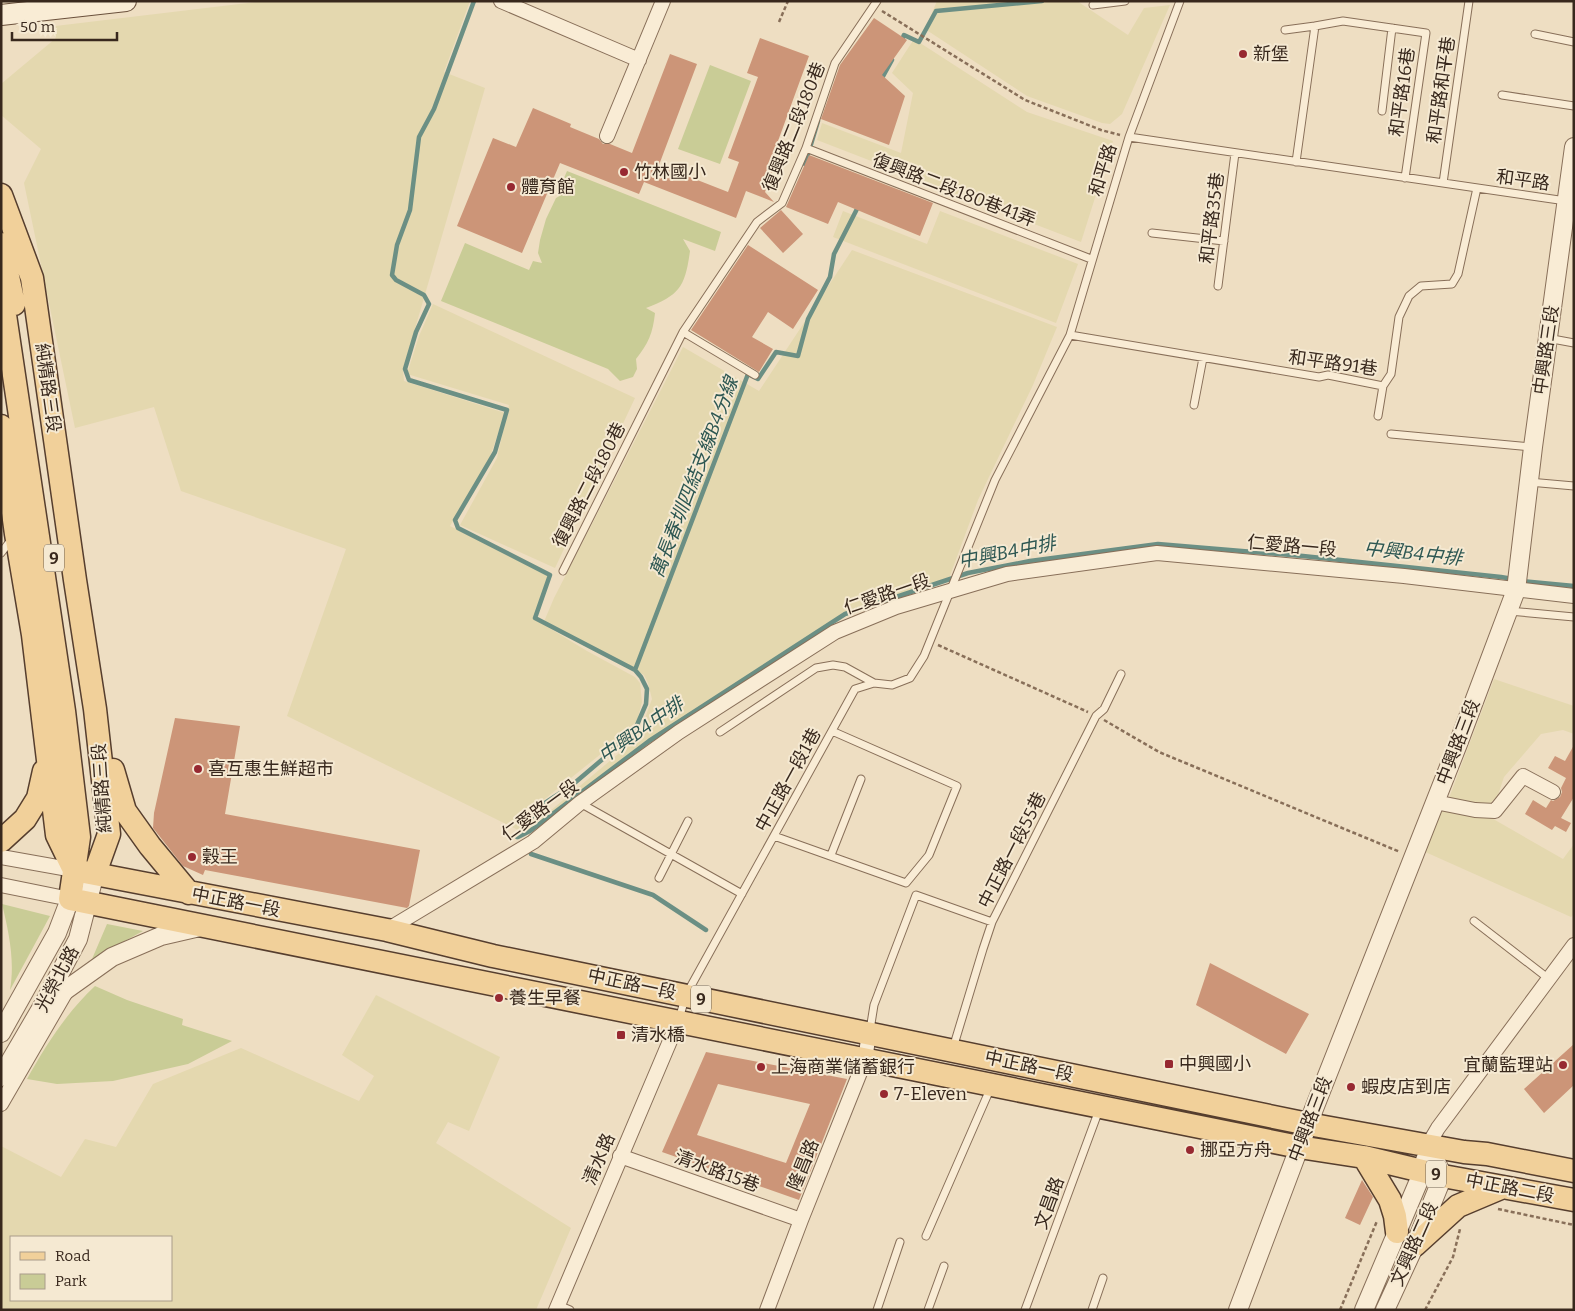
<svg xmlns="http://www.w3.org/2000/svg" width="1575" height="1311" viewBox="0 0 1575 1311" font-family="Bitter,'Noto Sans TC',serif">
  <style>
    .farmland { fill: #e4d8af; fill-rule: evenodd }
    .green { fill: #c9cc96 }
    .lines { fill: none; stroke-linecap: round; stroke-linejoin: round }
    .stream { stroke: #6b8f84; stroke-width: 4.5 }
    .building { fill: #cc9578; fill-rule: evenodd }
    .service-casing { stroke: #886f59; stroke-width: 9 }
    .minor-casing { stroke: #886f59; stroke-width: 16 }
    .tertiary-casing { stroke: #886f59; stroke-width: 20 }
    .secondary-casing { stroke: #6a503c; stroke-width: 22 }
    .primary-casing { stroke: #563e2e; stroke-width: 25 }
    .path { stroke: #886f59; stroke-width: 2.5; stroke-dasharray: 4 2.5; stroke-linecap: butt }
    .service { stroke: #f9ecd5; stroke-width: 7 }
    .minor { stroke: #f9ecd5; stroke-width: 14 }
    .tertiary { stroke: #f9ecd5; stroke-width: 18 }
    .secondary { stroke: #f9ecd5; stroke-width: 20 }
    .primary { stroke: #f1d09a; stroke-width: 22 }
    .poi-dot { fill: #972931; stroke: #f5e9d2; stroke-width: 2 }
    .labels { text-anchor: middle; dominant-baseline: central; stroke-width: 4; stroke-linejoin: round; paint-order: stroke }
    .shield { fill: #f5e9d2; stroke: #716253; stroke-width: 1 }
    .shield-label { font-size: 16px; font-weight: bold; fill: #38281d }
    .poi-label { font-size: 18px; fill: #38281d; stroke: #f5e9d2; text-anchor: start }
    .street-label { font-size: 18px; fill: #38281d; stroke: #f5e9d2 }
    .water-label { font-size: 19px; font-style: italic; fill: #2d5752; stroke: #f5e9d2 }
  </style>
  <rect width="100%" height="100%" fill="#eedec2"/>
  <!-- farmland -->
  <path class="farmland" d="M264,1H470L444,72L485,88L403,370L404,381L505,413L490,457L450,526L550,577L534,619L543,624L554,598L683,347L759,391L852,250L1057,327L1033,385L978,500L948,581L864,608L838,620L788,655L719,699L525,832L636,739L645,718L652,699L648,683L644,675L546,626L587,651L635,677L640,683L642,702L637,721L622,737L541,802L518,830L287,716L346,549L181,491L154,407L75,428L24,183L41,149L1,115V84L56,38L47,27Z
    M937,1H1077L1128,35L1144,8L1170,5L1122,114L1110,124L1102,123L1027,96L925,29Z
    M914,39L1027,112L1113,141L1081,242L817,140L822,123L901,153L913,93L892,73Z
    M843,211L927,244L940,211L1078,264L1056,323L833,237Z
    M433,304L635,398L555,568L460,525L497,458L509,405L407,374L419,336Z
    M1494,679L1574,706V734L1563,730L1541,734L1504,777L1498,795L1489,805L1449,798Z
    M1440,807L1488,816L1563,859L1574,844V914L1571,917L1423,851Z
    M376,995L500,1057L469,1131L448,1122L436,1143L571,1228L536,1310H1V1146L61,1177L85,1139L116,1147L153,1084L241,1048L359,1101L374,1076L342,1055ZM11,1237H171V1300H11Z"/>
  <!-- green -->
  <path class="green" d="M710,65L751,81L720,164L678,149Z
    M567,171L721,232L715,251L683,239L690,251C685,287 680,295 646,308L655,313C653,333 648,344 636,359L637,369L633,377L620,381L608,369L441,301L465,243L529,270L533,261L542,263L538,253L540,240L546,219L556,198L565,193L559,190Z
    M2,904L50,916L10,990C15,961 9,933 2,904Z
    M107,924L143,931L92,959Z
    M95,986L127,1000L183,1019L182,1025L232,1041L188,1064L113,1081L57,1084L27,1079C46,1045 67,1012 95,986Z"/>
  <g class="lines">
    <!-- stream -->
    <path class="stream" d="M474,1L434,109L419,137L410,210L397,245L392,275L396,280L424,295L429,304L416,332L405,369L409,380L507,410L495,452L455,520L458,528L550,575L535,618L635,670L641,677L647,689L646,704L637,725L604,758L571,786L545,803L529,820L517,837
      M901,42L904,35L919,42L936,11L1042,1
      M881,80L892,60
      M805,164L818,121
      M1521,581L1574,586
      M635,670L748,374L758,379L776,352L798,356L808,319L830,277L834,254L858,207L856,206
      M518,837L530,831L649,741L845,614L968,573L1030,561L1158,544L1303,556L1501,577L1513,579
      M531,854L653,895L706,930"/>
  </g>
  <!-- building -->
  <path class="building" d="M874,18L907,40L882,75L905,96L889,145L821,119L840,65Z
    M760,38L809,56L778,141L783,143L765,192L774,202L746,191L736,218L644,182L639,194L560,163L522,253L457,226L493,138L516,147L533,108L571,124L570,127L599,139L603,144H610L632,153L670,54L697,64L659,165L728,192L739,162L728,158L758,77L747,73Z
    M809,155L933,203L920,236L838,202L828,224L786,207Z
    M781,210L803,234L783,253L760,228Z
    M748,245L818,290L793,329L768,312L752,337L773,349L759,372L691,330Z
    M175,718L240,726L225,814L420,850L409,906L407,908L205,870L203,875L183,866L153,828L154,813Z
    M1574,745V797L1561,818L1571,823L1566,832L1555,826L1552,830L1525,814L1533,800L1546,808L1551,800L1553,801L1560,797L1562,792L1561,788L1566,778L1548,768L1555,756L1565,761Z
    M1210,963L1309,1014L1286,1054L1196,1005Z
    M1574,1044V1085L1544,1113L1524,1089Z
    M706,1052L847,1079L799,1200L662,1152ZM718,1084L810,1104L786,1163L697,1135Z
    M1362,1180L1373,1197L1360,1225L1345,1218Z"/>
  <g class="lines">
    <!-- service casing -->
    <g class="service-casing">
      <path id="service" d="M1093,5L1125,1
        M1285,30L1315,26
        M1535,34L1574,42
        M1502,95L1574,106
        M1382,111L1392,28
        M1129,137L1566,201
        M806,148L1091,259
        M1296,162L1315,26L1343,21L1426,33L1405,178
        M1443,183L1469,1
        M1152,233L1224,241
        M1218,286L1235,153
        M683,332L755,375
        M1070,335L1319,377L1328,375L1383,386L1391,374L1399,317L1409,296L1421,286L1452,284L1458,274L1477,188
        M1547,338L1574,343
        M1194,405L1203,358
        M1378,416L1383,386
        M1391,434L1532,447
        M1529,482L1574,486
        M1,553L11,540
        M563,571L683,332L757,222L782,203L806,148L835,63L877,1
        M1509,611L1574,617
        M720,732L816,668L833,665L845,667L874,683
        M580,803L742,894
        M774,836L906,883L929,855L957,786L832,731
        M831,855L861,779
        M659,878L688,821
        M1474,921L1549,979
        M679,1019L686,995L855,689L874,683L892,685L910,678L924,656L995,480L1070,335L1129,137L1180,1
        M870,1030L874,1005L916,895L992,922
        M953,1048L983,949L992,922L1096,716L1104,709L1121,674
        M926,1236L991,1087
        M558,1305L570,1310
        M877,1310L900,1242
        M928,1310L944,1266
        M1025,1310L1099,1110
        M1092,1310L1103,1278"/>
    </g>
    <!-- minor casing -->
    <g class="minor-casing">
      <path id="minor" d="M501,1L639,60
        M607,136L663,1
        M1435,802L1475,810L1495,811L1523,776L1553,792
        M1,857L74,870
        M1,885L70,899
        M387,930L533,842L580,803L679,732L835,632L896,607L1007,574L1157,553L1404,576L1574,596
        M1,1104L67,990
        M1428,1145L1438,1128L1574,945
        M620,1156L801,1220
        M556,1310L678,1022
        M767,1310L801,1220L865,1060L869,1033"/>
    </g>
    <!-- tertiary casing -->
    <g class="tertiary-casing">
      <path id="tertiary" d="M46,1004L112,957L161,936L200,927
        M1,1033L57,933L70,899
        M1,1077L43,1005L78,939L95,873
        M1238,1310L1308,1124L1458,744L1516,590L1533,447L1574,147
        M1364,1310L1423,1171L1425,1160
        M1385,1310L1415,1245L1443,1176L1428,1145"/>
    </g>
    <!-- secondary casing -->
    <g class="secondary-casing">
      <path id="secondary" d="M1,15L126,1"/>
    </g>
    <!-- primary casing -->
    <g class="primary-casing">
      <path id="primary" d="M1,195L32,278L75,580L95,709L109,834L95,873
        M1,244L14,304
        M1,288L64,711L79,837L70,899L1299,1147L1364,1157L1443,1176L1574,1200
        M1,426L16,534L33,635L57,835L74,870
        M113,770L125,811L150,846L189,893
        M1,841L25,819L38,798L44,771
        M74,870L387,930L493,956L1308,1124L1464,1152L1487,1154L1574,1171
        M1364,1157L1390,1200L1395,1216L1397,1232
        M1415,1245L1458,1206L1503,1187"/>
    </g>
    <!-- path -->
    <path class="path" d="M882,11L1025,100L1101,130L1120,135
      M779,22L788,1
      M938,645L1088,712
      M1104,720L1159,752L1400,852
      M1498,1209L1574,1225
      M1340,1310L1377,1221
      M1425,1310L1453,1257L1460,1229"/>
    <!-- service -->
    <use href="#service" class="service"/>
    <!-- minor -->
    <use href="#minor" class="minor"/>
    <!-- tertiary -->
    <use href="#tertiary" class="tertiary"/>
    <!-- secondary -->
    <use href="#secondary" class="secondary"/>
    <!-- primary -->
    <use href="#primary" class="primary"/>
  </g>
  <!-- markers -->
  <g class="poi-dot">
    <circle cx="1243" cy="54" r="5"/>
    <circle cx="624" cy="172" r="5"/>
    <circle cx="511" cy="187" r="5"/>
    <circle cx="198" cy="769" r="5"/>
    <circle cx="192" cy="857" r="5"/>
    <circle cx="499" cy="998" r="5"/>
    <rect x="616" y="1030" width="10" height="10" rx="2.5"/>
    <rect x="1164" y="1059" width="10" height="10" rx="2.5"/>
    <circle cx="1563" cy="1065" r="5"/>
    <circle cx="761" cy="1067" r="5"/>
    <circle cx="1351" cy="1087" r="5"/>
    <circle cx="884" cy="1094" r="5"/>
    <circle cx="1190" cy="1150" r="5"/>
  </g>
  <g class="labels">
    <!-- shield labels -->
    <g class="shield">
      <rect x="44" y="544.5" width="20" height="27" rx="4"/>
      <rect x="691" y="985.5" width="20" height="27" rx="4"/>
      <rect x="1426" y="1160.5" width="20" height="27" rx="4"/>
    </g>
    <g class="shield-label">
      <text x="54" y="558">9</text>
      <text x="701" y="999">9</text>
      <text x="1436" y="1174">9</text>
    </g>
    <!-- poi labels -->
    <g class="poi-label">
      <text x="1253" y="54">新堡</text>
      <text x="634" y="172">竹林國小</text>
      <text x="521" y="187">體育館</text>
      <text x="208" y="769">喜互惠生鮮超市</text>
      <text x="202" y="857">穀王</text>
      <text x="509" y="998">養生早餐</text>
      <text x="631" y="1035">清水橋</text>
      <text x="1179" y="1064">中興國小</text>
      <text x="1553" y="1065" text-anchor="end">宜蘭監理站</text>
      <text x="771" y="1067">上海商業儲蓄銀行</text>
      <text x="1361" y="1087">蝦皮店到店</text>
      <text x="894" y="1094">7-Eleven</text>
      <text x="1200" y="1150">挪亞方舟</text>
    </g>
    <!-- street labels -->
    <g class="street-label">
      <text transform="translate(1441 90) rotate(-82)">和平路和平巷</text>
      <text transform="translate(1402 92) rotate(-82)">和平路16巷</text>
      <text transform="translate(794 127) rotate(-68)">復興路二段180巷</text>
      <text transform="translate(1103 170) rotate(-73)">和平路</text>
      <text transform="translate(1523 180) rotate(8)">和平路</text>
      <text transform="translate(954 190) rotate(21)">復興路二段180巷41弄</text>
      <text transform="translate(1212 218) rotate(-83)">和平路35巷</text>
      <text transform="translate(1546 350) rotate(-82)">中興路三段</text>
      <text transform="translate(1333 363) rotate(8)">和平路91巷</text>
      <text transform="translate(48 388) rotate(82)">純精路三段</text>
      <text transform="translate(589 485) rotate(-63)">復興路二段180巷</text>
      <text transform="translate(1292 546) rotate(5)">仁愛路一段</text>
      <text transform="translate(887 594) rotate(-19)">仁愛路一段</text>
      <text transform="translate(1458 742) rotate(-69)">中興路三段</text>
      <text transform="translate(788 780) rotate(-61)">中正路一段1巷</text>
      <text transform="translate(102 788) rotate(-94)">純精路三段</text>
      <text transform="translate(540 810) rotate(-36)">仁愛路一段</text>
      <text transform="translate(1012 850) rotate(-63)">中正路一段55巷</text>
      <text transform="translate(236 902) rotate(11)">中正路一段</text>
      <text transform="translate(57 979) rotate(-62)">光榮北路</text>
      <text transform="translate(632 984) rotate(12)">中正路一段</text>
      <text transform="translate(1029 1066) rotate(12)">中正路一段</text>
      <text transform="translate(1310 1119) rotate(-69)">中興路三段</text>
      <text transform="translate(599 1159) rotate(-67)">清水路</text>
      <text transform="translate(803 1165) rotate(-68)">隆昌路</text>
      <text transform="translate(717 1171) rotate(20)">清水路15巷</text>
      <text transform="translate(1510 1188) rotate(11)">中正路二段</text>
      <text transform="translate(1049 1203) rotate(-70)">文昌路</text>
      <text transform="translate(1414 1244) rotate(-66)">文興路二段</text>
    </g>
    <!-- water labels -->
    <g class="water-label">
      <text transform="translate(694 477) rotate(-69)">萬長春圳四結支線B4分線</text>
      <text transform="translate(1007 552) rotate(-11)">中興B4中排</text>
      <text transform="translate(1413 553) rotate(6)">中興B4中排</text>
      <text transform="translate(641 730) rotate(-35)">中興B4中排</text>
    </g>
  </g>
  <!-- border -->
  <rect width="1575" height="1311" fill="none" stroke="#38281d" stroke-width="5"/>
  <!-- legend -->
  <rect x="10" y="1236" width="162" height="65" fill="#f5e9d2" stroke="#a99c8a"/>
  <rect x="20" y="1252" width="25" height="8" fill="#f1d09a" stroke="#a99c8a"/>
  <text x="55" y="1261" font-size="15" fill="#38281d">Road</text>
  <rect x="20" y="1274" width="25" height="15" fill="#c9cc96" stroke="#a99c8a"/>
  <text x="55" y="1286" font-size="15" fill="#38281d">Park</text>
  <!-- scale -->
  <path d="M12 32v8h105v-8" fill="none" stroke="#38281d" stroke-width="2.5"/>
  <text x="20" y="32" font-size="15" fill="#38281d" stroke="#f5e9d2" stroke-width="4" paint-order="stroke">50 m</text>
</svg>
